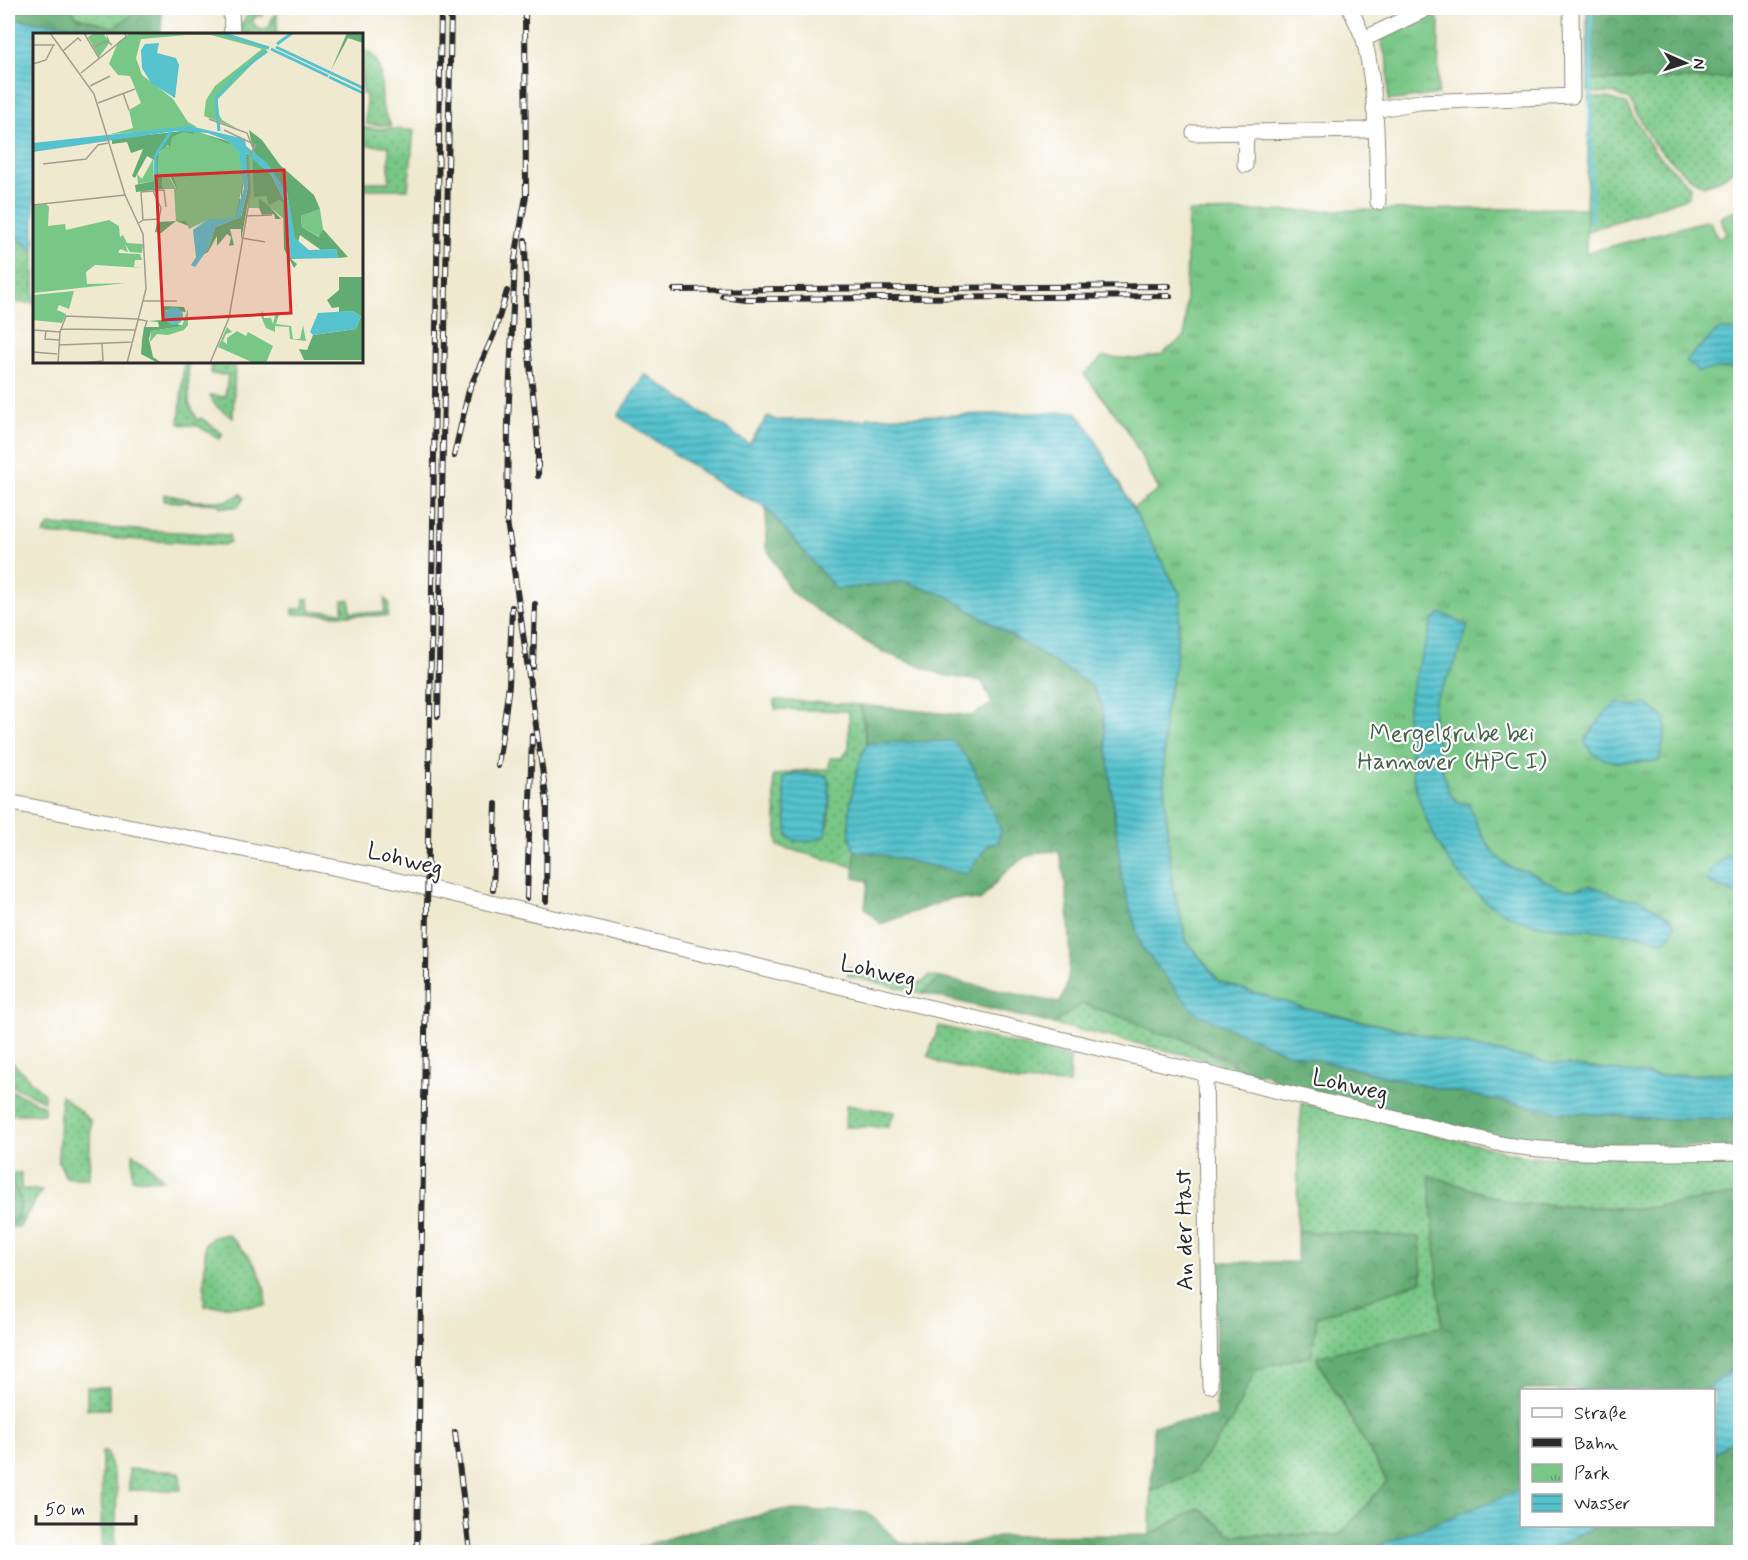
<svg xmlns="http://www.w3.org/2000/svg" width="1748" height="1560" viewBox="0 0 1748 1560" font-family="Mynerve,sans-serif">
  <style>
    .grass { fill: url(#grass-dots); stroke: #527958; stroke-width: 1.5; fill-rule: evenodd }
    .forest { fill: url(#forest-crowns); stroke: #466c4f; stroke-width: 1.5 }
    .park { fill: url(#park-tufts); stroke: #527958; stroke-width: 1.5 }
    .water { fill: url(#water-rules); stroke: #40767c; stroke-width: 1.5 }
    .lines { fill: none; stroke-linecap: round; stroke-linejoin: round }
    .stream { stroke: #55c2cd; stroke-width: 4 }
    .minor-casing { stroke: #8d8a7e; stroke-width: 17 }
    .minor { stroke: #fff; stroke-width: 15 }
    .rail-casing { stroke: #2b2b2b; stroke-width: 6 }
    .rail { stroke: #fff; stroke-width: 4; stroke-dasharray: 11; stroke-linecap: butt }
    .labels { text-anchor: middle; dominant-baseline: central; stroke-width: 4.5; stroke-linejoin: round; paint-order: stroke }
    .park-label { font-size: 24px; fill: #46624b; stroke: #fff }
    .street-label { font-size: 24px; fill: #2b2b2b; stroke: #fff }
    .inset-river { fill: none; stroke: #55c2cd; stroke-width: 3 }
    .inset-road { fill: none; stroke: #a19d8e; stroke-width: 1.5 }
    .view { fill: #d62828; fill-opacity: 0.15; stroke: #d62828; stroke-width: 3 }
    .inset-edge { fill: none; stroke: #2b2b2b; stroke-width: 3 }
  </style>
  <defs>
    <pattern id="grass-dots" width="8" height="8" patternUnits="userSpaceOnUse" patternTransform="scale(1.5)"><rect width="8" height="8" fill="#79c786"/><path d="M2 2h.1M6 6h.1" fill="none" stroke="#63a26e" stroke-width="1.8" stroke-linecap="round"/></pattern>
    <pattern id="forest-crowns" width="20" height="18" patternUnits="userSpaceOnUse" patternTransform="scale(1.5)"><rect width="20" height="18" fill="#62ac73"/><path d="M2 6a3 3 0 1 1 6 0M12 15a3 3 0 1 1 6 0" fill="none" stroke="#518c5f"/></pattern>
    <pattern id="park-tufts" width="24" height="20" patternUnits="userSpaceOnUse" patternTransform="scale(1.5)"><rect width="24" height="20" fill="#79c786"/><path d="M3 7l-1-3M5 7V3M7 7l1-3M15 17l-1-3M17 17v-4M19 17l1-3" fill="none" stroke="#63a26e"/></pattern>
    <pattern id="water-rules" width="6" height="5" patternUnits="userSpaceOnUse" patternTransform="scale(1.5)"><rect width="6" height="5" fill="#55c2cd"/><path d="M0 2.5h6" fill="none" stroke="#479ea7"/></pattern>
  </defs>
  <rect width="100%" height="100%" fill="#fff"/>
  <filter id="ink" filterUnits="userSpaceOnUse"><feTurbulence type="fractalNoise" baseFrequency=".0167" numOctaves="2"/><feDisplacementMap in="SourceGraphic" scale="12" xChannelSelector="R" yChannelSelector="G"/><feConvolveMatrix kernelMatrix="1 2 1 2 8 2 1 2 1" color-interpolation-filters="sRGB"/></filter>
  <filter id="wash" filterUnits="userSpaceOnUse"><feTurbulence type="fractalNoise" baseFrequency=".008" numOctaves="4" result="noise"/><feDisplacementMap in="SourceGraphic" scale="24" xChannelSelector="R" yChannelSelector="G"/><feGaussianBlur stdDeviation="1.35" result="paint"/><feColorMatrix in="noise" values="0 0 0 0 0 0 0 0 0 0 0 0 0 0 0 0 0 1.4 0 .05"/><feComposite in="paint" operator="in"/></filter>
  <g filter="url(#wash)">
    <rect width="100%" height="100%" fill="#efe9d0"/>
    <!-- grass -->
    <path class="grass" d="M71,8H140V14L135,13L113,28L76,16Z
      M253,12H263V16H256L252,22L260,30L270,27L272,17L277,14V33L288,34H242L239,28L248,14Z
      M362,50C387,55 379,90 383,109C385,115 389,120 391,126L366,124V95L362,94Z
      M1740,73V166L1719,180L1704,186L1688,177L1654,144L1629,100L1616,94L1588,92V80L1737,78Z
      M1588,97L1608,98L1626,104L1654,151L1690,186L1689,197L1585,232L1590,105Z
      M362,128L414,130L408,189H362V182H389V146L362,145Z
      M8,231L34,251V303L8,302Z
      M184,362H188L189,403L198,421L201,418L223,434L220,439L198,426L179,424Z
      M211,362H235L233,418C223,411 213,407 210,395L225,397L228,375L211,374Z
      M164,494L196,501H227L241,494L244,498L238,507H220L219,504L164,501Z
      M49,525L229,535L230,542L223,545L43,534Z
      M304,599H309L310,611L343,612V600H350V612L384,613L385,599L389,603L388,616L293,614V609H304Z
      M775,700L860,705L867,743L859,766L852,846L855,851L854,867L778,846L773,776L794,771L829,769L830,758H843L849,747V711L775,709ZM794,773L829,781V824L820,839L795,841L788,836L783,778Z
      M848,967L922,983L929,976L941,978L922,993L848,976Z
      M1082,1004L1132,1020L1151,1031L1182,1038L1235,1066L1230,1071L1219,1067L1221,1063L1053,1024Z
      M939,1026L1070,1057L1069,1084L1018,1082L939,1063L928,1056Z
      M8,1058L44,1094V1101L8,1084Z
      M8,1089L44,1106V1114H8Z
      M61,1095L91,1121L89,1178H66L58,1160Z
      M1302,1103L1529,1157H1740V1194L1641,1209L1512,1203L1430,1176L1442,1327L1316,1358L1387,1481L1340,1535H1232L1199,1508L1150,1535L1151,1491L1193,1473L1232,1420L1256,1369L1312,1355L1317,1317L1422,1281L1420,1237L1297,1231L1298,1150Z
      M846,1105L895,1112L888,1127H845Z
      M133,1154L143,1159L164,1180L132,1179Z
      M8,1173H21V1189L42,1190L19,1227H8V1223H14L15,1186L8,1178Z
      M227,1234C249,1253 267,1275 266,1306H204L205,1244L214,1237Z
      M87,1387H109V1409H87Z
      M102,1452H107L117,1489L115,1547H105L101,1543Z
      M129,1469L180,1472L181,1490H129Z"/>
    <!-- forest -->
    <path class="forest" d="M8,8H71L76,16L113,28L135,13L140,14V8H162L161,34H114L86,26L8,19Z
      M1587,8H1740V73L1738,78L1588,80Z
      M766,507L836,589L905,582L947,596L1091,685L1102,705L1122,880L1284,1052L1431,1087L1555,1111L1659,1119H1740V1148L1593,1145L1494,1137L1279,1084L1266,1074H1245L1229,1060L1182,1038L1151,1031L1132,1020L1082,1004L1053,1024L922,993L941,978L1059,1003C1078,980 1068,882 1059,852C1023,846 1001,876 980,901L952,898L881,924L865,908L868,881L854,878L855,851L874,853L983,793L973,767L954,741L867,743L860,705L972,716L992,704L982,681L946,676L883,652L835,623L791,592L766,547Z
      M1429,1175L1512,1203L1641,1209L1740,1194V1364L1705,1390H1522L1521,1490L1362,1552H625L691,1531L782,1510L867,1512L900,1543L962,1545L998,1536L1150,1535L1199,1508L1232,1535H1340L1387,1481L1316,1357L1442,1326Z
      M8,1178H11C19,1193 27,1209 14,1223H8Z
      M1297,1231L1420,1237L1422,1281L1317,1317L1312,1355L1256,1369L1232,1420L1193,1473L1151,1491L1153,1425L1216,1417L1215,1262H1297Z
      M1740,1434V1552H1543L1597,1526H1714V1454Z"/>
    <!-- park -->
    <path class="park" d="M1433,10L1439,22L1438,94L1388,101V65L1380,37Z
      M1740,207V1072L1661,1076L1548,1063L1304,1008L1220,982L1187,942L1172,884L1164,787V716L1175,666L1181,596L1132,509L1159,490L1125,426L1084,374L1103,357L1137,359L1161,355L1185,336L1188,212L1587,208L1586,253L1709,220L1718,238L1727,234L1720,218Z"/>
    <!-- water -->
    <path class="water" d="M8,19L86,26L114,34H34V251L8,231Z
      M1719,329L1740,331V367L1698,371L1686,360Z
      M645,374L749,444L768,416L775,420H866L868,417L1076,412L1091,432L1181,596L1175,666L1164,716V787L1172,884L1187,942L1220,982L1304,1008L1548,1063L1661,1076L1740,1072V1119H1659L1555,1111L1431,1087L1284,1052L1195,1013L1141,946L1122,880L1102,705L1091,685L947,596L905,582L836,589L766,507L723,486L618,416Z
      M1441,613L1468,626L1455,664L1434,702V722L1440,763L1449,793L1458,802L1469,804C1477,827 1489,855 1512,868C1518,871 1525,869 1530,872C1557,886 1558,895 1590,885L1624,899H1640L1669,917L1675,925L1672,934L1663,941C1618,927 1569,934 1524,921C1467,904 1431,843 1416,789C1412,777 1412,764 1411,752C1409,741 1406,728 1407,716C1410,683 1424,652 1433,620Z
      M1618,702L1631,706L1647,704L1666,719L1665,734L1659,761C1634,763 1593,768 1585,740L1604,714Z
      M954,741L973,767L1001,830L997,844H989L967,874L874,853L855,851C841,828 856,766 867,743Z
      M794,773L827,775L830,798L826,835C817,842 795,845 788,836L783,778Z
      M1728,855L1740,858V896L1707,882L1710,871Z
      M1740,1364V1434L1714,1454V1390H1705Z
      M1521,1490L1522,1526H1597L1543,1552H1362Z"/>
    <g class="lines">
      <!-- stream -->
      <path class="stream" d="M1591,223V8"/>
    </g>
  </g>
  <g filter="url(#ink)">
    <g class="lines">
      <!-- minor casing -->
      <g class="minor-casing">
        <path id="minor" d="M231,8L232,34
          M1350,8L1364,39L1428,8
          M1364,39C1377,92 1377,148 1378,202
          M1374,110L1419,102L1572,96L1571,8
          M1194,133L1365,130L1376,127
          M1245,165L1246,133
          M8,802L382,877L1505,1145C1583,1156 1663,1153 1740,1152
          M1205,1072L1210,1386"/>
      </g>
      <!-- minor -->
      <use href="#minor" class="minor"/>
      <!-- rail casing -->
      <g class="rail-casing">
        <path id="rail" d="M525,8L526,196L515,259L508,423L507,521L547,803L546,901
          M525,240L527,335L538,443V476
          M674,290L1169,286
          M723,296L745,299L1170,296
          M454,456L469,390L494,334L507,291
          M533,667L535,604
          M438,716L451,8
          M498,766L509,685L512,607
          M493,890L496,804
          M527,898L532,736
          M455,1432L470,1552
          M417,1552L441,8"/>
      </g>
      <!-- rail -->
      <use href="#rail" class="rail"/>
    </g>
  </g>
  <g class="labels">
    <!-- park labels -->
    <g class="park-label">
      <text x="1452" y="734">Mergelgrube bei<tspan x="1452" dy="28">Hannover (HPC I)</tspan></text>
    </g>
    <!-- street labels -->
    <g class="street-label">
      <text transform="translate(405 860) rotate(14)">Lohweg</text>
      <text transform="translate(878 972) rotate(13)">Lohweg</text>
      <text transform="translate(1350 1086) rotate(13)">Lohweg</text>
      <text transform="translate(1185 1230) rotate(-91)">An der Hast</text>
    </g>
  </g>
  <!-- overview -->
  <g transform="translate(33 33)">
    <rect width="330" height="330" fill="#efe9d0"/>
    <path d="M61,0H70L74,6L73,0L77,9L66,24L55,4ZM191,0L236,14L185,66L183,76L189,87L205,96L171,83L173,67L182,53L229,16L178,2H153L108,6L103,25L109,42L140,66L155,89L164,94L78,101L100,95L96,77L108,70L97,43L85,42L76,31L85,9L96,1ZM133,112L137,115L140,140L136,143L143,156H130L129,144L125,141L126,120ZM216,121L219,124L223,158L233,163L236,173L246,167L250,170L251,186L226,165V175H215ZM120,126L121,148L105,151L104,141L109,146ZM13,171L16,174L15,193L32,191L33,197L76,187L86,193L87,204L90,202L94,210L110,211L109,220L97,219L92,211L95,219L87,216L85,220L107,221L109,227H102L101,234L111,235L62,232L53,239L54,251L93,250L0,260V172ZM287,176L290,196L287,204L269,194L268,183ZM41,258L36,276L26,272L24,277L33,281L29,290L0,287V262ZM155,276V292L151,297L135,302L124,301L117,309L118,298L149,293ZM230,278L231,285H238L240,291L242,282H246L243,291L258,293L260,306H267L270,292L273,308L257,306L256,294L242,293V299L233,295L227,281ZM194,294L199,299L193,301L190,308L194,311V305L204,298L213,303L215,299L240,313L233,330H221L185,314Z" fill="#79c786"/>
    <path d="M314,0H330V10L315,5L298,37ZM157,97L195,108L206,119L211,146L206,182L198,187H174L161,195L185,181H169L158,194L143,188L128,200L122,199L124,189L143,188V155L137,143L140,140L145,145L142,136L148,115L154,111L153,116L159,121V109L169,108L193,118L199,124L165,112L163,125L154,124L155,151L162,140L171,145L148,161L151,181H155L158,168L162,177L179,168L196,163L200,167L202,162L208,167V135L204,123L198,115L159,101L138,120L135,112L126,119L125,141L129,144L130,156L103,159L102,152L121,148V127L114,123L102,145L99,143L110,116L98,120L94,109L79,111V106ZM216,97L229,107L247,132L281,162L287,176L268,183L269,194L286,204L290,196L315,224L305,225L303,216L288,217L267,202L265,209L261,205L254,159L220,118ZM212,121H216L217,159L208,207V196H197L201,212L196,213L198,204L194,201L184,213V203L175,219L169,222L175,216L182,194L208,184L215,154ZM219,124L239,143L252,169L258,226L264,231L261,235L251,216L250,170L246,167L236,173L248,186H242L241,181L229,182L226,175V165L236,173L233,163L221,164ZM306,244H330V327H271L266,316L274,317L280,302L323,296L328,283L319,278L306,279V274L299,275L294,267L306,257ZM129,273L151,274L153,279L133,277L132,287L150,293L118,298L116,306L120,324L129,330H125L108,321L109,307L111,294H126L125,289L115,288L130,287Z" fill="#62ac73"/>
    <path d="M161,97L201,113L208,122L211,146L202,185L174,187L156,196L153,188H143L141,156L144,155L135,126L139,104L150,99L161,101Z" fill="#79c786"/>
    <path d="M126,10L124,20L143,25L146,32L142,65L118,50L109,35L108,17L112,11ZM157,93L212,106L213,113L234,130L254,159L262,205L276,217L303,216L305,225L258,226L252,169L239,143L213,120L215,154L208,184L182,194L175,216L162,234L158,232L163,224L160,197L174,187L202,185L211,155L206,119L195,108L175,100L142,98L0,119V110ZM132 283a9 9 0 1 1 18 0a9 9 0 1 1-18 0ZM319,278L328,283L323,296L280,302L277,299L285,280Z" fill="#55c2cd"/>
    <path class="inset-river" d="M188,0L236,15M244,11L259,0M243,14L330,55M238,16L295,43M296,44L330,60M186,98L183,65L206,39L234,18M123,156L122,123L139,97"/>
    <path class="inset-road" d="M17,0L61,61L92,162L110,201L113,256L94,330M51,0L66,25M0,12H22M61,14L74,8L79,12M30,18L45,5L48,8M0,31L13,27L20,13M48,40L93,4L92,0M57,53L77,43M90,60L96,77M65,70L102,56M176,86L214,100L220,115M10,131L53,126L65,112L75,110M0,172L92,162M213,183L239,182M110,187L126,186L128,175L120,158M106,190L110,187L108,159L131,157L133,174M209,205L232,209M110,268H144M28,296L103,297M0,297L27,299M13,298L12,306L26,307M69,310L70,328M26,312L100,309M0,319L24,321M25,330L27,299L33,283L104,286L114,288L112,294M49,330L70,328M177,330L196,285L218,158L216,124L223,112L191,97"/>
    <path class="view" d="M251,137L258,280L130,287L123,143Z"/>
    <rect width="330" height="330" class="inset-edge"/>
  </g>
  <!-- margin -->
  <rect width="1748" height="1560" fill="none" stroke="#fff" stroke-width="30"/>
  <!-- legend -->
  <rect x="1520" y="1389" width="195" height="138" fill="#ffffff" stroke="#aaaaaa" stroke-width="1.5"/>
  <rect x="1532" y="1408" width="30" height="9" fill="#ffffff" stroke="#aaaaaa" stroke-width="1.5"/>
  <text x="1574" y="1419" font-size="18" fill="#2b2b2b">Straße</text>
  <rect x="1532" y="1438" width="30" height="9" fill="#2b2b2b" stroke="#aaaaaa" stroke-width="1.5"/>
  <text x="1574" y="1449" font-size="18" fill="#2b2b2b">Bahn</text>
  <rect x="1532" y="1464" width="30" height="18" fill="url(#park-tufts)" stroke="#aaaaaa" stroke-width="1.5"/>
  <text x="1574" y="1479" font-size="18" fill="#2b2b2b">Park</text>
  <rect x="1532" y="1494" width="30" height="18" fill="url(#water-rules)" stroke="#aaaaaa" stroke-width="1.5"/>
  <text x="1574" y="1509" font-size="18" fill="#2b2b2b">Wasser</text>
  <!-- north arrow -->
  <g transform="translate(1685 63) rotate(93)" stroke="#ffffff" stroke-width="4.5" paint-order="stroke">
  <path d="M0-4.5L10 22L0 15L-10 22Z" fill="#2b2b2b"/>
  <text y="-9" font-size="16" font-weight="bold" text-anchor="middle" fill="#2b2b2b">N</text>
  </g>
  <!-- scale -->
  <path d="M36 1515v9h100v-9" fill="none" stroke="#2b2b2b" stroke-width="3"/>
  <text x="45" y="1515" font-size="18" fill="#2b2b2b" stroke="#ffffff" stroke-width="4.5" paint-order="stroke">50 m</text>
</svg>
